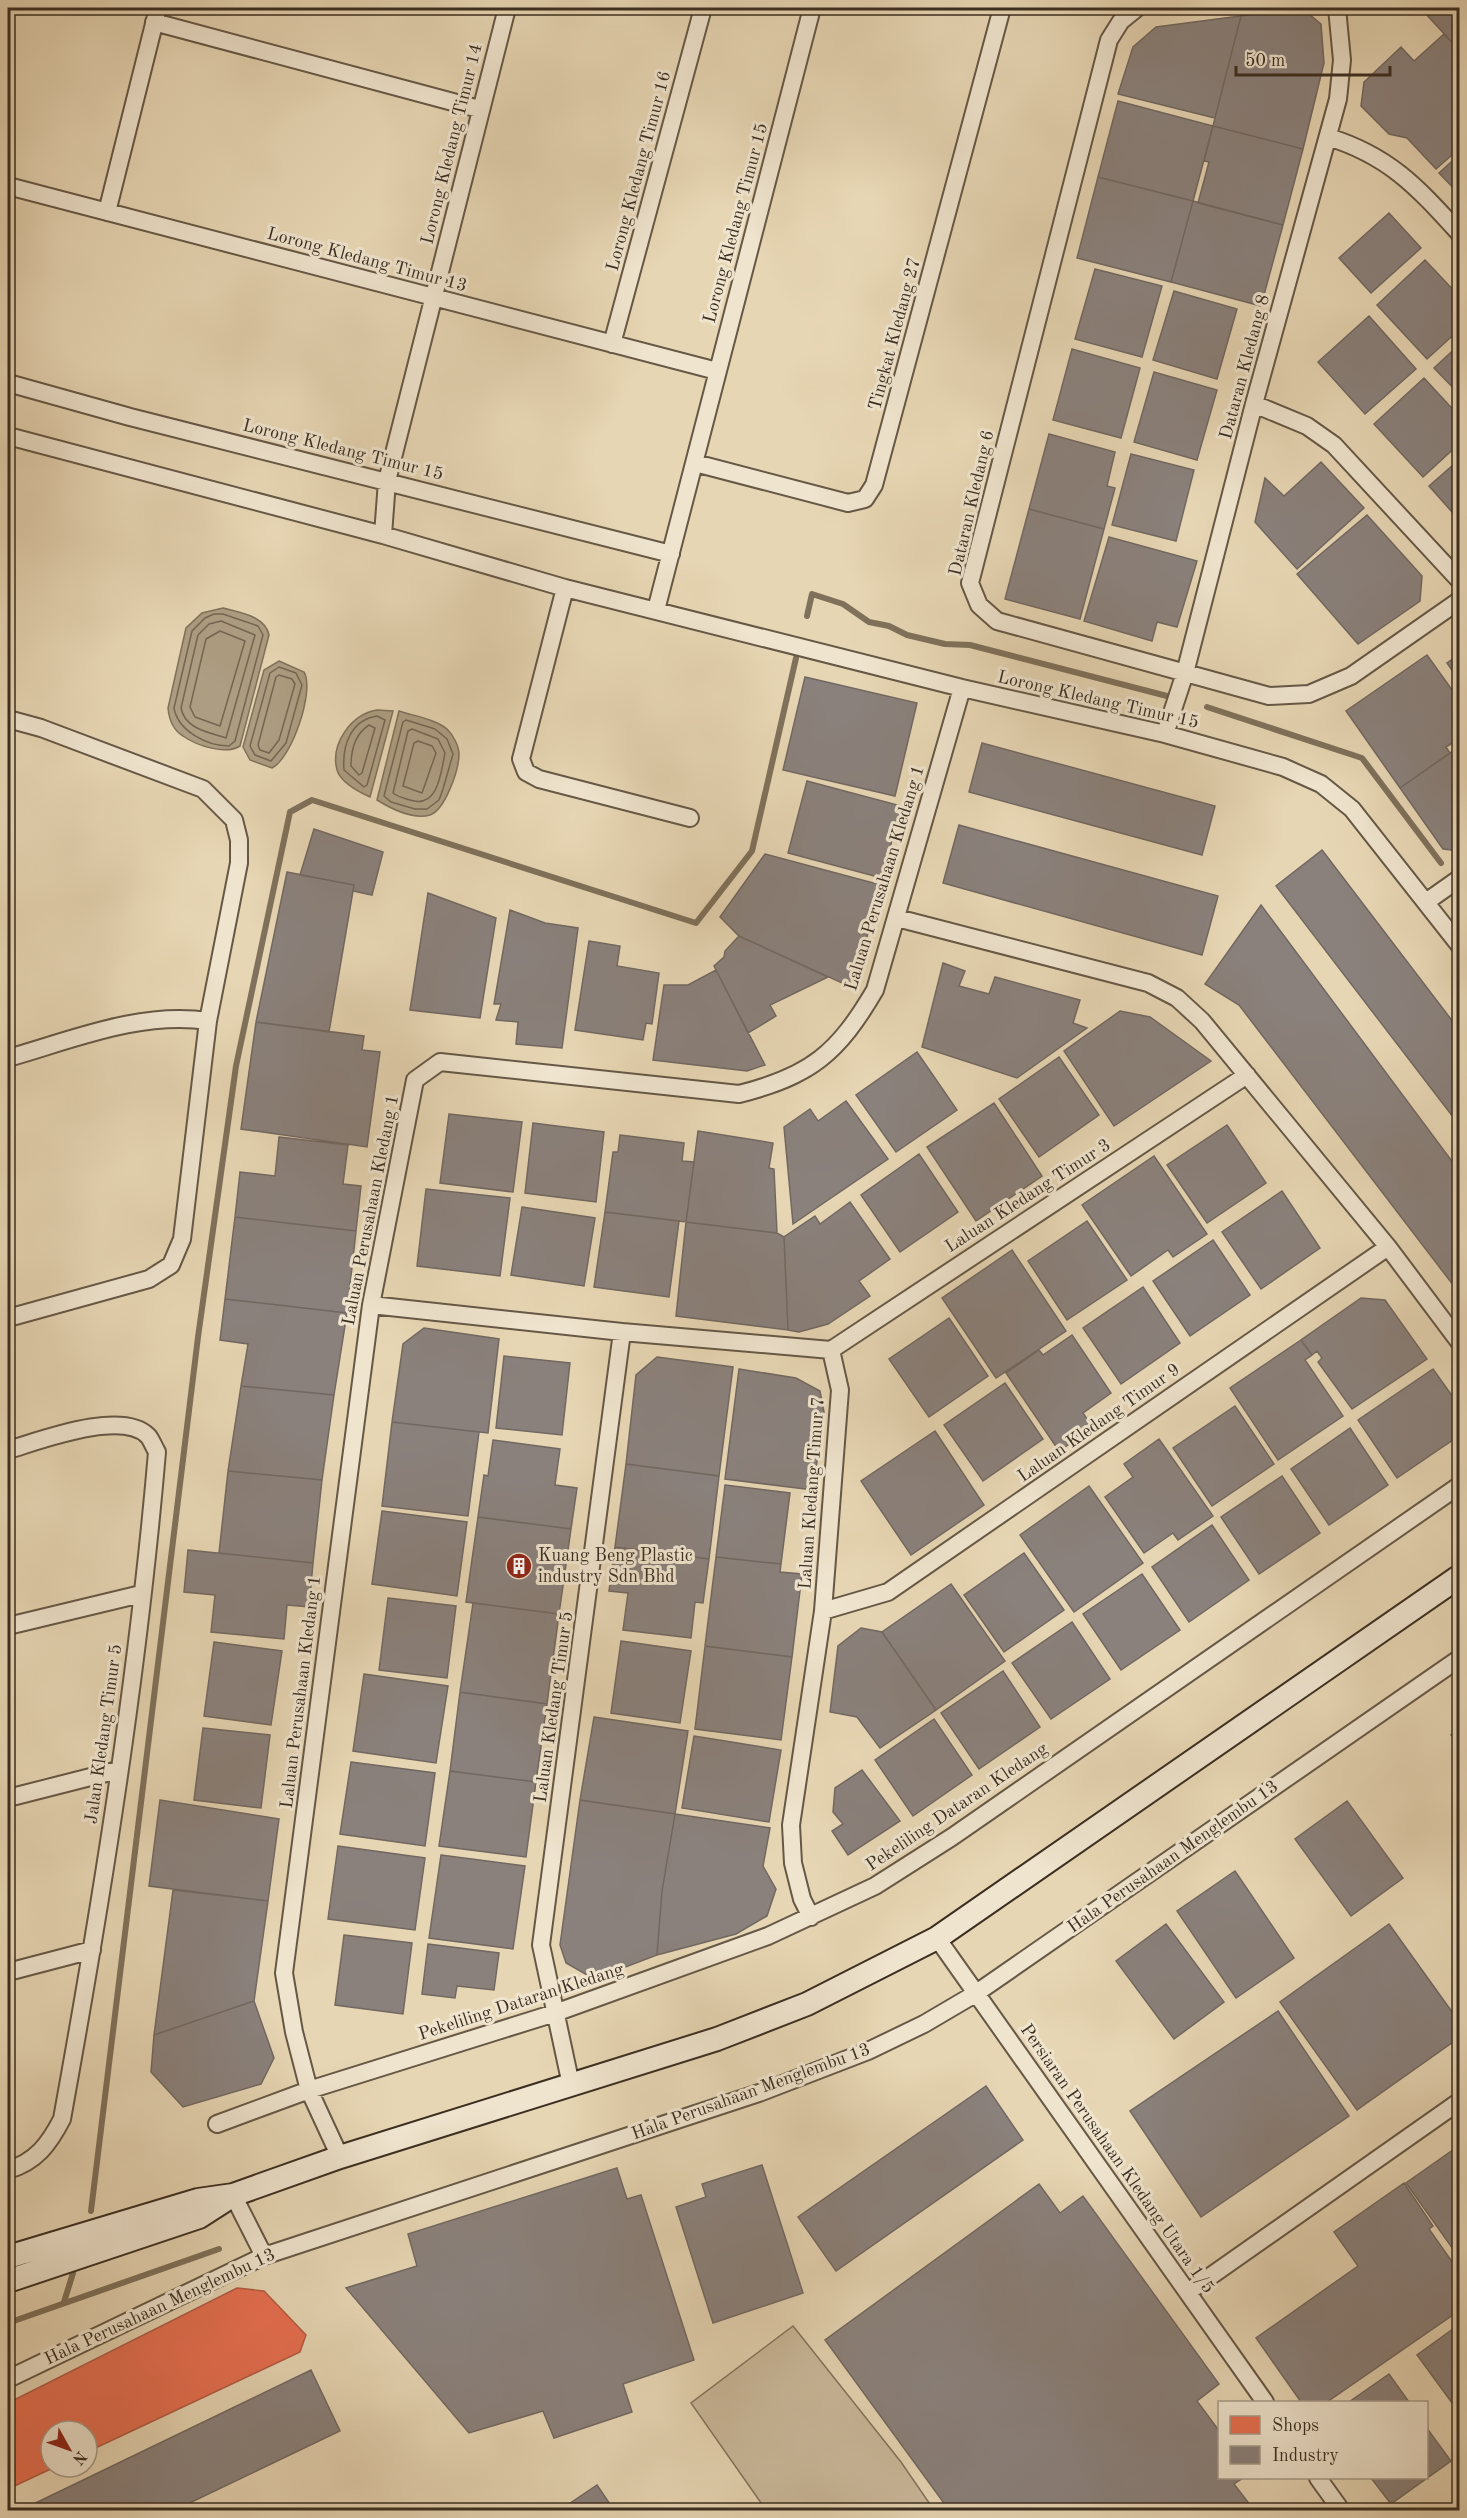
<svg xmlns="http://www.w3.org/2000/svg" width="1467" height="2518" viewBox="0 0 1467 2518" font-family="'Old Standard TT',serif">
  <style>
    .green { fill: #cab99b; stroke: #82745e; stroke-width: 1.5 }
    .water { fill: #ad9d82; stroke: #7f715b; stroke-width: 1.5 }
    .shops { fill: #e76f51; stroke: #b35c43; stroke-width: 1.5 }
    .industry { fill: #8a817c; stroke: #726861; stroke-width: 1.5 }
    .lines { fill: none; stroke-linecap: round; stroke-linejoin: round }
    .shore { stroke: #746652; stroke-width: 1.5 }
    .stream { stroke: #7f715b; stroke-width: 6 }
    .street-casing { stroke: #665846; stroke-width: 20 }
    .secondary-casing { stroke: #3b2e21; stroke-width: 26 }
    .street { stroke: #efe4ce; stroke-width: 16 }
    .secondary { stroke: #efe4ce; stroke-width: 22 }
    .labels { text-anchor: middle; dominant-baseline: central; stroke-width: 6; stroke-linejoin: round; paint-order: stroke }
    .street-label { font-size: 18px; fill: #3b2e21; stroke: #efe4ce }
    .poi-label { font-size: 18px; fill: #3b2e21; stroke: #efe4ce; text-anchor: start }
  </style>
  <rect width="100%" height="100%" fill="#e7d6b4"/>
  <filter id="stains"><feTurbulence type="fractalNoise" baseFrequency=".00333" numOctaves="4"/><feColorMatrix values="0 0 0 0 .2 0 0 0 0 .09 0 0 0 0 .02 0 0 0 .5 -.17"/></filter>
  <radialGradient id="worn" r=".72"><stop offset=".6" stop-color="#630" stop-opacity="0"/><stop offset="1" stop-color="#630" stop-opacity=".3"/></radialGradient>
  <!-- green -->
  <path class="green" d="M793,2326L901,2462L934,2510H766L691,2403Z"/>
  <!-- water -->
  <path class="water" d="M223,608C241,613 265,616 269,635L240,746C226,755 197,746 183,736C173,730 169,719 168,708L186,628L202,613Z
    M279,661L304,672C315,690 292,758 272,768L250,760L243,747L264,670Z
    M377,710L393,711L370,797C359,792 341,783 337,770C330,743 352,714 377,710Z
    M399,711C414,716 435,719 447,729C453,735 459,746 459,754C459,770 445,810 430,815C413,820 390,808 377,800Z"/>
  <!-- shops -->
  <path class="shops" d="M237,2288L264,2291L306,2335L300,2352L87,2452V2431H51V2467H55L8,2489V2403Z"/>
  <!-- industry -->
  <path class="industry" d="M1302,8L1321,24L1324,63L1303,149L1213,126L1241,16Z
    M1431,8H1460V51L1425,13Z
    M1241,16L1215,118L1118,94L1133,47L1156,27Z
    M1444,34L1460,51V148L1436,169L1407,138L1389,134L1361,106L1364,82L1401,47L1414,61Z
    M1118,101L1213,126L1193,201L1098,177Z
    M1213,126L1303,149L1283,225L1198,203L1209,162L1204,161Z
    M1460,154V195L1439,173Z
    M1098,177L1193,201L1171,282L1077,258Z
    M1193,201L1283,225L1261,306L1171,282Z
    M1389,213L1421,248L1371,293L1339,258Z
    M1425,260L1460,297V329L1427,359L1377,305Z
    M1095,269L1162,286L1142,357L1075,339Z
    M1174,291L1237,309L1217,379L1153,360Z
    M1369,316L1416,369L1365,414L1318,362Z
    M1460,344V395L1434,368Z
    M1072,349L1140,368L1121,438L1053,420Z
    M1154,372L1217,390L1197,460L1134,442Z
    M1424,378L1460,417V443L1423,477L1374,424Z
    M1049,434L1115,452L1107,486L1115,488L1104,529L1029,509Z
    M1131,454L1194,470L1176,541L1112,525Z
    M1460,459V521L1429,486Z
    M1321,462L1364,508L1297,569L1255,522L1265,478L1284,496Z
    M1029,509L1104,529L1080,619L1005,599Z
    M1367,515L1422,576L1420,601L1358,644L1297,574Z
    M1109,537L1197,561L1177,627L1157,622L1152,641L1084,621Z
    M1460,654V682L1447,663Z
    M1427,655L1460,701V738L1446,747L1450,753L1400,788L1346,711Z
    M805,677L917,703L895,796L783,770Z
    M982,743L1215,806L1202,855L969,792Z
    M1460,746V851L1443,849L1400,788Z
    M807,781L901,806L882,878L788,853Z
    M959,825L1218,896L1202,955L943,883Z
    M314,829L383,852L372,895L353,891L354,885L300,875Z
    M1322,850L1460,1031V1126L1276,886Z
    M765,854L881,885L853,988L739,936L720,917Z
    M287,872L354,885L329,1032L256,1022Z
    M428,893L496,918L480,1018L410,1010Z
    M1261,905L1460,1172V1294L1239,1005L1205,984Z
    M510,910L545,923L578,928L562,1048L516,1044L518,1022L496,1020L501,1004H494Z
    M739,936L828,977L770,1005L776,1016L748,1033L714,966L724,957L725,951Z
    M589,941L620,946L617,966L659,973L652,1024L646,1023L643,1040L575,1030Z
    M943,963L965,971L959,986L989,994L995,977L1080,1000L1073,1023L1087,1028L1017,1078L922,1047Z
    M716,970L765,1065L747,1071L653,1060L664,985H688Z
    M1120,1011L1150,1017L1211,1061L1114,1126L1064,1051Z
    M256,1022L364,1036L362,1050L380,1052L367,1147L241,1129Z
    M917,1052L957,1110L896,1152L856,1095Z
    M1059,1057L1099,1115L1039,1157L999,1099Z
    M846,1101L888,1159L793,1224L784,1127L810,1109L818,1121Z
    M994,1103L1042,1176L976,1221L927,1147Z
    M449,1114L522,1122L513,1192L440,1183Z
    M533,1123L604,1132L596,1202L525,1193Z
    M1227,1125L1266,1183L1207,1223L1167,1165Z
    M698,1131L773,1143L769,1168L774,1169L777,1233L686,1222Z
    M620,1135L684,1143L682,1161L694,1162L686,1222L605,1212L613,1152H618Z
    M279,1137L348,1145L343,1184L361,1186L356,1231L235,1217L240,1172L275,1176Z
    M919,1154L958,1212L900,1252L861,1195Z
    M1154,1156L1207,1234L1173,1257L1168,1250L1131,1276L1082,1205Z
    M426,1189L510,1198L500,1276L417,1266Z
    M1282,1191L1320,1248L1261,1289L1222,1232Z
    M850,1202L890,1259L859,1281L870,1296L828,1324L799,1332L788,1330L784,1237L815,1216L820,1224Z
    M522,1207L595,1218L584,1286L511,1275Z
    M605,1212L679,1221L669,1297L594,1287Z
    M235,1217L356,1231L347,1313L225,1299Z
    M1087,1221L1127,1280L1067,1320L1028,1261Z
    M686,1222L777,1233L784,1237L788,1330L676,1316Z
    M1213,1240L1250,1295L1190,1336L1153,1281Z
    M1012,1250L1066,1331L996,1378L942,1298Z
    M1143,1287L1180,1343L1121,1384L1083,1328Z
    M1361,1298L1385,1300L1427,1359L1352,1409L1318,1362L1322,1358L1317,1351L1312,1355L1301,1340Z
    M225,1299L347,1313L334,1395L241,1386L248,1344L220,1340Z
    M949,1318L988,1376L929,1417L889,1359Z
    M424,1328L499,1339L488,1433L392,1422L403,1344Z
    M1072,1335L1111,1393L1083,1413L1093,1428L1059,1451L1006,1373L1039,1350L1043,1355Z
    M1301,1340L1312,1355L1305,1360L1343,1416L1278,1460L1230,1388Z
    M504,1356L570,1363L562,1435L496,1428Z
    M657,1357L733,1367L719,1476L626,1464L636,1375Z
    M739,1369L796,1378L820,1391L824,1412L813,1490L725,1479Z
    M1433,1369L1460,1407V1435L1397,1478L1358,1420Z
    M1005,1383L1043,1439L983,1481L944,1425Z
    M241,1386L334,1395L322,1480L228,1471Z
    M1235,1406L1274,1464L1212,1506L1173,1448Z
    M392,1422L479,1432L468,1516L382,1506Z
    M1350,1428L1388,1485L1329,1525L1291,1469Z
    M935,1431L984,1505L911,1555L861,1481Z
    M1159,1439L1213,1516L1178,1540L1173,1533L1144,1553L1105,1497L1133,1477L1124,1464Z
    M493,1440L560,1449L555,1485L577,1488L571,1529L478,1517L484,1475L488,1476Z
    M626,1464L719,1476L709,1559L615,1547Z
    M228,1471L322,1480L313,1563L219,1553Z
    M1282,1476L1320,1533L1259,1574L1221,1517Z
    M725,1485L790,1493L781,1564L716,1557Z
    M1089,1486L1143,1563L1074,1612L1020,1535Z
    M382,1511L467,1522L457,1596L372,1584Z
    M478,1517L571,1529L559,1614L466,1602Z
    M1212,1525L1249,1580L1189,1622L1152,1567Z
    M615,1547L709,1559L703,1603L695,1602L691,1638L623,1630L628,1593L609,1591Z
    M188,1550L313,1563L309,1607L287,1605L284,1639L211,1632L215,1595L184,1592Z
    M1024,1553L1064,1610L1004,1652L964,1595Z
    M716,1557L781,1564L780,1572L802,1574L792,1657L705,1646Z
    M1142,1574L1180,1630L1121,1670L1083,1614Z
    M951,1584L1005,1661L936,1710L882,1632Z
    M388,1598L456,1606L447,1678L379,1670Z
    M473,1603L559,1614L547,1704L460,1692Z
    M1072,1622L1110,1679L1051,1719L1012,1663Z
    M861,1628L882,1632L936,1710L880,1748L857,1717L830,1712L838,1646Z
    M621,1641L691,1651L680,1723L611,1713Z
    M214,1642L282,1651L271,1725L204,1716Z
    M705,1646L792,1657L781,1740L695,1729Z
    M1003,1671L1040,1727L979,1769L941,1713Z
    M364,1674L448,1686L436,1763L353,1751Z
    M460,1692L547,1704L536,1782L450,1771Z
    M594,1717L688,1731L675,1814L580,1800Z
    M934,1719L972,1775L913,1816L875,1760Z
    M203,1728L270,1735L261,1808L194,1800Z
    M1460,1729V1745L1451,1735Z
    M694,1736L781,1750L769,1822L682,1808Z
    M351,1762L435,1773L425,1846L340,1834Z
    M862,1770L900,1821L848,1855L832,1831L843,1824L833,1812L835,1788Z
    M450,1771L536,1782L526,1857L439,1846Z
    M160,1800L279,1819L268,1901L149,1886Z
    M580,1800L675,1814L662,1891L657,1955L594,1979L566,1963L560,1945Z
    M1347,1801L1403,1878L1351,1916L1295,1839Z
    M675,1814L770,1828L763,1866L776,1889L767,1916L736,1934L657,1955L662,1891Z
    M338,1846L425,1858L415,1930L328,1919Z
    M441,1855L525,1866L513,1949L429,1938Z
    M1235,1871L1294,1958L1236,1998L1177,1911Z
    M173,1890L268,1901L254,2001L154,2035Z
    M1166,1924L1224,2002L1174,2039L1116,1961Z
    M1389,1924L1460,2023V2037L1357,2110L1280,2002Z
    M344,1935L412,1943L403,2014L335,2005Z
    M428,1944L499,1953L494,1990L457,1986L455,1998L422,1994Z
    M254,2001L274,2058L261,2084L183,2107L151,2072L154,2035Z
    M1278,2011L1349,2116L1201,2217L1130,2111Z
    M986,2086L1023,2140L836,2271L798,2217Z
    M1460,2145V2259L1406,2183Z
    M762,2165L803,2293L713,2323L676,2207L706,2197L702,2184Z
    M617,2168L627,2199L641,2195L694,2360L623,2384L632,2412L554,2438L543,2411L469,2433L346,2288L417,2266L408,2234Z
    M1404,2183L1433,2226L1429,2229L1460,2273V2310L1327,2402H1301L1256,2338L1358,2266L1334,2232Z
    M1039,2184L1060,2213L1083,2196L1219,2384L1197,2401L1220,2432V2478H1243L1234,2484L1254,2510H949L825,2340Z
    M1460,2324V2414L1417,2355Z
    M311,2370L340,2431L175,2510H21Z
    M1389,2374L1409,2402H1349Z
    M1426,2427L1451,2461L1391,2504L1371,2478H1426Z
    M597,2485L614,2510H560Z"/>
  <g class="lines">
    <!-- shore -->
    <path class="shore" d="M214,614H223L258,626L263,635L235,741L229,746C207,746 178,731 174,708L192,631L205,618Z
      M221,621L255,635L226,738C208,732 185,729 181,708L198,635L209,624Z
      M220,631L245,641L220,726L195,717L190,707L206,639Z
      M279,667L296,673L302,685L286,743L271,761L255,755L250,746L270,673Z
      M279,675L292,679L295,684L279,740L269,753L260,750L258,745L276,677Z
      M377,716L385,720L367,785L364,787L344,770C342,745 351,720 377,716Z
      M406,720L435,729L447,739L453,754L443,789L439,800L427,809H415L391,802L384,796L403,722Z
      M369,725L375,728L362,773L359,775L351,766C351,750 355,734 369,725Z
      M412,729L438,739L445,753C441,773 438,809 410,800C404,798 398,797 393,793L408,731Z
      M418,741L432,746L436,753L422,793L403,786L414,743Z"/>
    <!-- stream -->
    <path class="stream" d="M807,616L812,594L843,604L869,622L889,626L907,635L945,644L970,645L1167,696
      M1207,707L1362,758L1441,863
      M91,2211L198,1337L236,1066L290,812L312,800L696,923L752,851L796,658
      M64,2302L73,2273
      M8,2323L219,2249"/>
    <!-- street casing -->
    <g class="street-casing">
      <path id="street" d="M1137,8L1121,21L1109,40L970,583L979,605L997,621L1269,696L1309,694L1351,676L1460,600
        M154,22L479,109
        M1328,137C1390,156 1418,188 1460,234
        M8,186L717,371
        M107,212L158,8
        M612,344L703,8
        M8,383L130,417L671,554
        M1254,404L1307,426L1334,445L1460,581
        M8,436L383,535L565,588L962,688L1165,734L1283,767L1321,784L1352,809L1460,946
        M695,463L848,503L865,499L874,485L1002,8
        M383,535L387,481L507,8
        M565,588L521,759L526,772L539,779L690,818
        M656,610L812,8
        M8,719L41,728L203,789L234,820L239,840V863L208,1021L182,1239L171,1265L149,1279L8,1318
        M1165,734L1185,673L1254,404L1338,99L1342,60L1337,8
        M1426,902L1460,878
        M897,918L1148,983L1177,998L1202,1021L1388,1247L1460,1343
        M8,1058C72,1040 140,1011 208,1021
        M371,1305L622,1332L831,1350L840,1390L823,1611L791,1825L793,1863L802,1899L811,1917
        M831,1350L1247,1075
        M8,1450C39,1441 122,1409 148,1436C151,1439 154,1447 157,1452C138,1676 102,1898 62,2119C49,2144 36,2162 8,2170
        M823,1611L888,1592L1388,1247
        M8,1626L141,1594
        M8,1798L118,1770
        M937,1938L1265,2402
        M8,1972L92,1950
        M571,2085L541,1945L622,1332
        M217,2124L309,2090L555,2013L768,1936L875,1886L952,1837L1460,1485
        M340,2157L309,2090L294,2032L284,1973L371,1305L415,1080L440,1062L739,1094C811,1076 838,1053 875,990L962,688
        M233,2195L264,2256
        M1188,2292L1460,2101
        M8,2379L264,2256L759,2093L868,2051L924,2024L975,1994L1460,1658
        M1318,2478L1341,2510
        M1459,2510H1460"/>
    </g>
    <!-- secondary casing -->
    <g class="secondary-casing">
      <path id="secondary" d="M8,2257L198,2200L233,2195L340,2157L717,2039L807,2004L937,1938L1460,1576
        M8,2281L199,2217L227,2199"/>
    </g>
    <!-- street -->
    <use href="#street" class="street"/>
    <!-- secondary -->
    <use href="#secondary" class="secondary"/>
  </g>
  <!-- icons -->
  <defs>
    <g id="building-disc" transform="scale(1.35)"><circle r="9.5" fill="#8f2418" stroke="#efe4ce"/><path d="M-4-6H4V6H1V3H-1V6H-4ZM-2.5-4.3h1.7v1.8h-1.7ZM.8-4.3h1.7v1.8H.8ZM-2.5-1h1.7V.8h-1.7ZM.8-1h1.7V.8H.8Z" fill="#fff"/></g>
  </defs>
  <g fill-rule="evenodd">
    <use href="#building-disc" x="519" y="1566"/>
  </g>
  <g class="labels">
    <!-- street labels -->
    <g class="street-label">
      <text transform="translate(452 144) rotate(-76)">Lorong Kledang Timur 14</text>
      <text transform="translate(639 171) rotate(-75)">Lorong Kledang Timur 16</text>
      <text transform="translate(736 223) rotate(-75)">Lorong Kledang Timur 15</text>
      <text transform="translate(367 260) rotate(15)">Lorong Kledang Timur 13</text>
      <text transform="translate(895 334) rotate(-75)">Tingkat Kledang 27</text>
      <text transform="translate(1245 367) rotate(-75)">Dataran Kledang 8</text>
      <text transform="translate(343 450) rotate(14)">Lorong Kledang Timur 15</text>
      <text transform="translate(972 503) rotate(-77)">Dataran Kledang 6</text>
      <text transform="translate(1098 700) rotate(13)">Lorong Kledang Timur 15</text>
      <text transform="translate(885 878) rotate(-73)">Laluan Perusahaan Kledang 1</text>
      <text transform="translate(1028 1196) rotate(-33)">Laluan Kledang Timur 3</text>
      <text transform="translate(371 1210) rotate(-79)">Laluan Perusahaan Kledang 1</text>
      <text transform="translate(1099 1423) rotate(-35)">Laluan Kledang Timur 9</text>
      <text transform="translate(812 1493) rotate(-86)">Laluan Kledang Timur 7</text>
      <text transform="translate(301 1692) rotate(-83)">Laluan Perusahaan Kledang 1</text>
      <text transform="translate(554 1707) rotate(-82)">Laluan Kledang Timur 5</text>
      <text transform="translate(104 1734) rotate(-82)">Jalan Kledang Timur 5</text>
      <text transform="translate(957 1807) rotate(-34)">Pekeliling Dataran Kledang</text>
      <text transform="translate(1173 1857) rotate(-35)">Hala Perusahaan Menglembu 13</text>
      <text transform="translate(521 2002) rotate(-18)">Pekeliling Dataran Kledang</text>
      <text transform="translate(751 2092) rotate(-20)">Hala Perusahaan Menglembu 13</text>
      <text transform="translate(1117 2159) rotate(55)">Persiaran Perusahaan Kledang Utara 1/5</text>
      <text transform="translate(160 2307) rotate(-25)">Hala Perusahaan Menglembu 13</text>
    </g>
    <!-- poi labels -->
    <g class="poi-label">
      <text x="538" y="1556">Kuang Beng Plastic<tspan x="538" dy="21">industry Sdn Bhd</tspan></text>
    </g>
  </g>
  <!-- margin -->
  <rect width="1467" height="2518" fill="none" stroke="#e7d6b4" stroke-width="30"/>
  <rect x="9" y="9" width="1449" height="2500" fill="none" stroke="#3b2e21" stroke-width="3"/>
  <rect x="15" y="15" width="1437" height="2488" fill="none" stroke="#3b2e21" stroke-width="1.5"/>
  <!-- legend -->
  <rect x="1218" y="2401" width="210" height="78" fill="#efe4ce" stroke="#a79b89" stroke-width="1.5"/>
  <rect x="1230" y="2416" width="30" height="18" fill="#e76f51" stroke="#a79b89" stroke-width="1.5"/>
  <text x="1272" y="2431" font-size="18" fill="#3b2e21">Shops</text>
  <rect x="1230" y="2446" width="30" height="18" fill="#8a817c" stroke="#a79b89" stroke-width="1.5"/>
  <text x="1272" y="2461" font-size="18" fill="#3b2e21">Industry</text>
  <!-- north arrow -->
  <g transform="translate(69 2449) rotate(130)"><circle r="28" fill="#efe4ce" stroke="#a79b89" stroke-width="1.5"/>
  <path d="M0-4.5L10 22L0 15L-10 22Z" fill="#8f2418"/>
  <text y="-9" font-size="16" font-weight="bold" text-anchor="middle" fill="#3b2e21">N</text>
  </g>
  <!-- scale -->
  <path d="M1236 66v9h154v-9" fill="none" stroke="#3b2e21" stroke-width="3"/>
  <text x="1245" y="66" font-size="18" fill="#3b2e21" stroke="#efe4ce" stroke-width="4.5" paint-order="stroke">50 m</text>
  <rect width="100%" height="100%" filter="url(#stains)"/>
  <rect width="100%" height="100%" fill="url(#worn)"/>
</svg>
